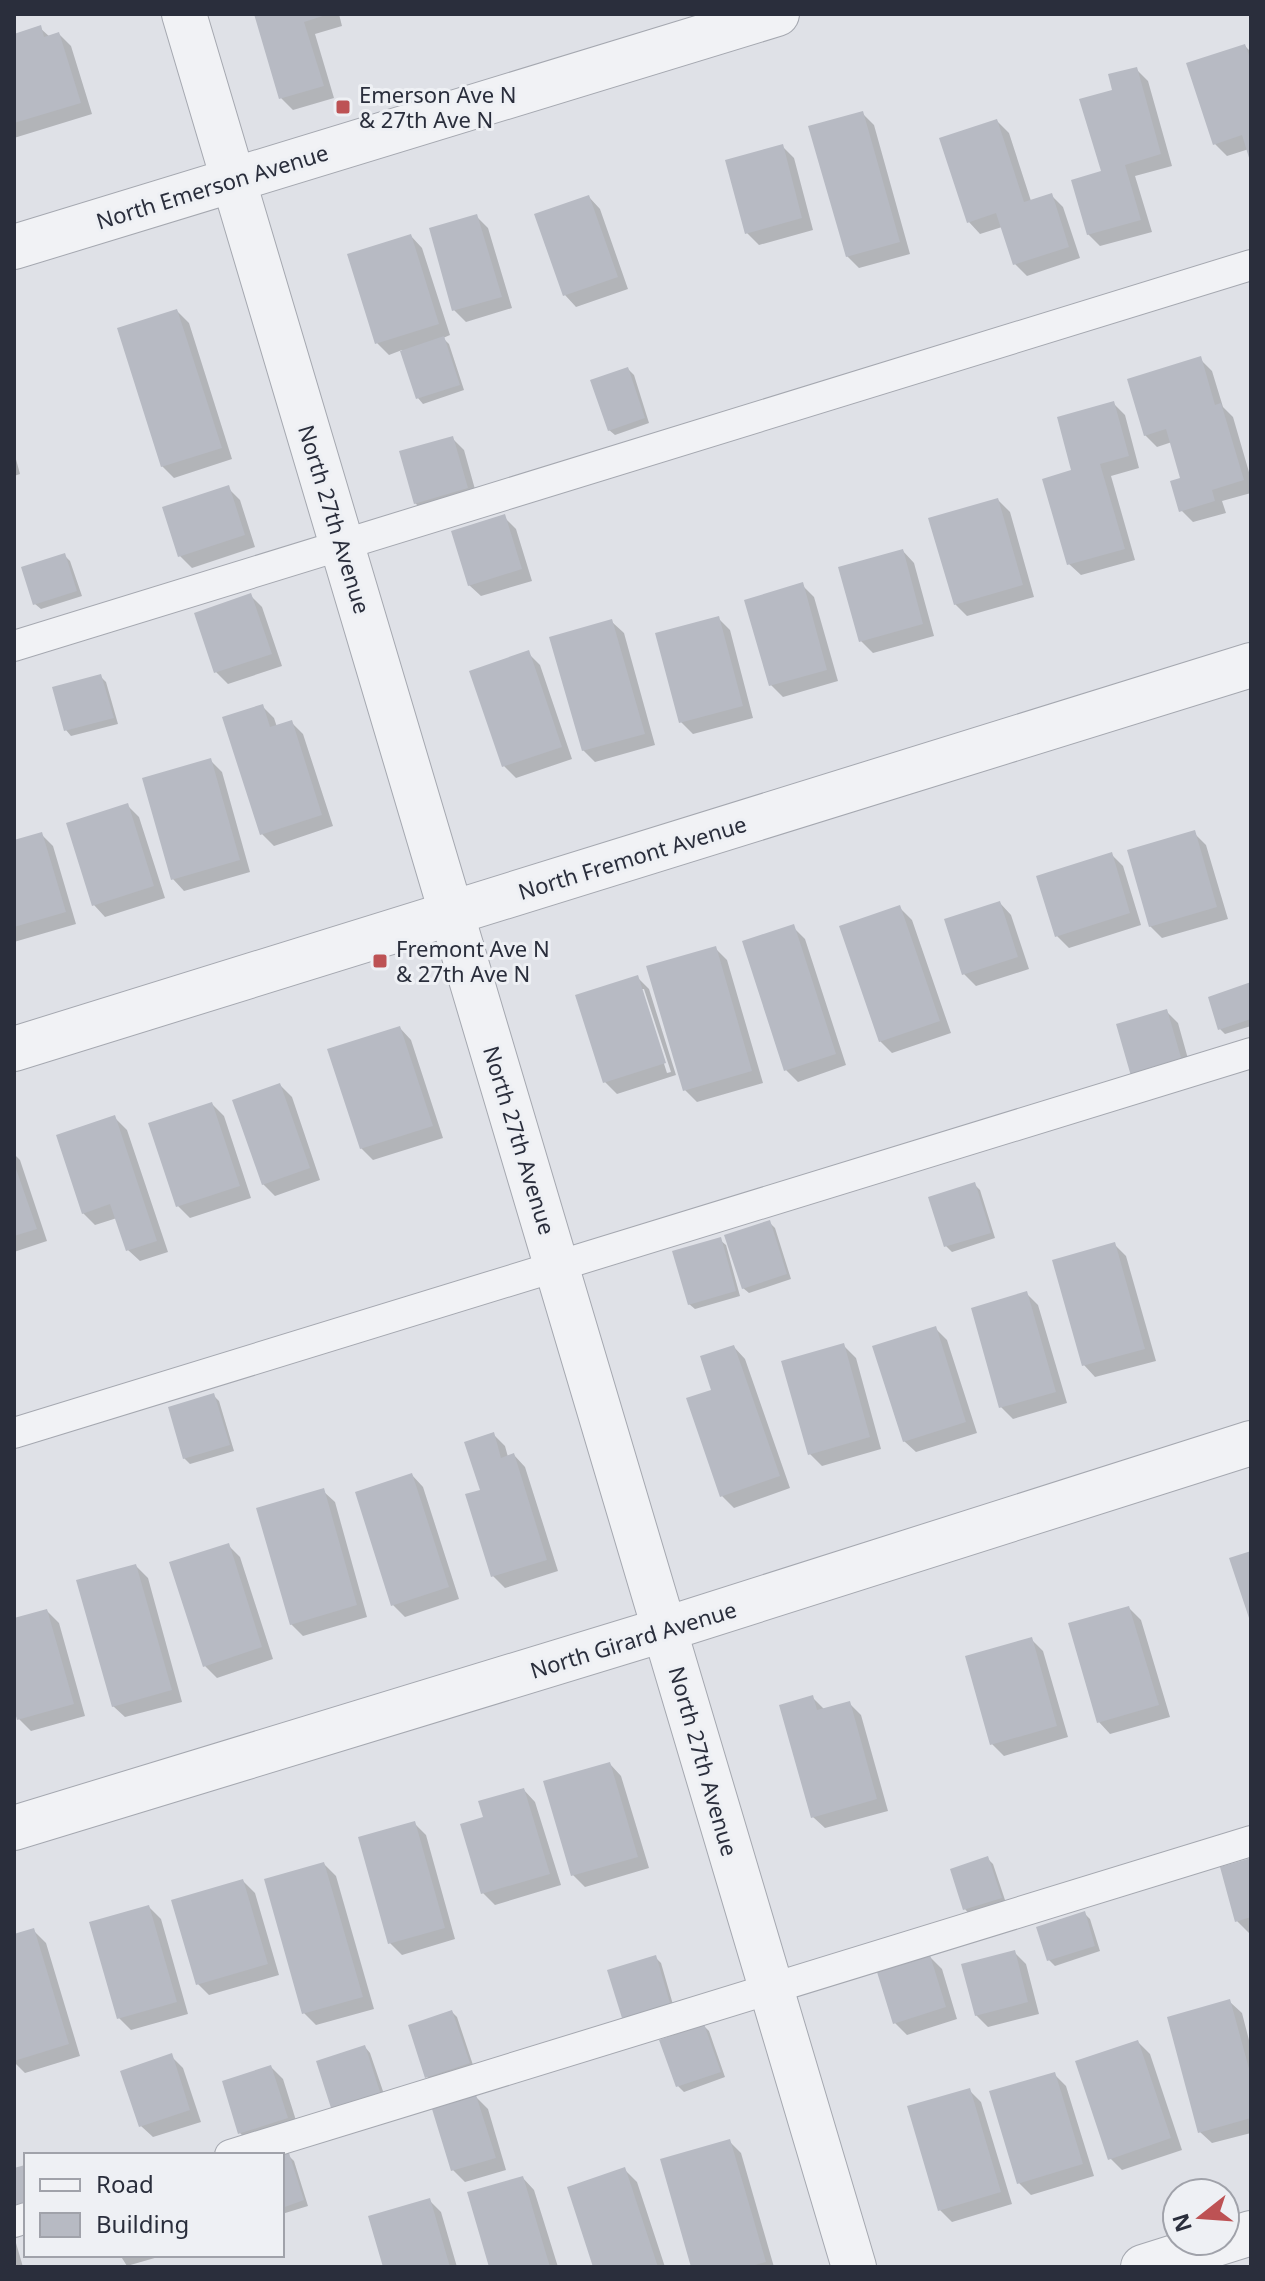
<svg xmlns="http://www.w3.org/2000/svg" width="1265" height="2281" viewBox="0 0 1265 2281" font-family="'Noto Sans',sans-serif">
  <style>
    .shadow { fill: #0003; fill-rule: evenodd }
    .building { fill: #b7bac3 }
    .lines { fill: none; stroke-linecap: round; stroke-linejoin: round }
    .service-casing { stroke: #a5a8b0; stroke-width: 32 }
    .minor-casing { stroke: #a5a8b0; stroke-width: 46 }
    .tertiary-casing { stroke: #a5a8b0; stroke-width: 46 }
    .service { stroke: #f1f2f5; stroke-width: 30 }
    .minor { stroke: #f1f2f5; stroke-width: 44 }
    .tertiary { stroke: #f1f2f5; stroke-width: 44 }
    .poi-dot { fill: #bd5254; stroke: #eef0f4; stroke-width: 3 }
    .labels { text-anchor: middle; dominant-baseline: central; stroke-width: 6; stroke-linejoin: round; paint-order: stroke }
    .poi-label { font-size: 22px; fill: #2a2e3c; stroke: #eef0f4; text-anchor: start }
    .street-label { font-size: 22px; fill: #2a2e3c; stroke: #eef0f4 }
  </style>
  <rect width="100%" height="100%" fill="#dfe1e7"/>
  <!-- shadow -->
  <path class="shadow" d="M256,14H339L342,26L315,34L334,98L293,110L281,98Z
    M40,28L50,37L59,34L71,46L92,114L14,138V36Z
    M1245,46L1251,52V156L1249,149L1227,156L1215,144Z
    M1136,69L1148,81L1172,166L1135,176L1152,232L1100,246L1088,234L1103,173L1114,91Z
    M862,113L874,125L910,254L859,268L847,256Z
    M997,121L1009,133L1031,201L1051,195L1063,207L1080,258L1027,276L1015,264L1002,227L980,234L969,222Z
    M782,146L794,158L813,230L759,245L747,233Z
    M589,197L600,209L628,289L576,307L565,295Z
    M476,216L488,228L512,308L466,322L454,310Z
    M411,236L422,248L450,335L443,338L449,344L464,390L423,404L418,398L402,350L389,355L377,343Z
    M177,311L189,323L232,459L174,478L162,466Z
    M1200,359L1212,371L1223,407L1233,417L1251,479V493L1222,501L1226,513L1193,522L1181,510L1183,479L1172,442L1157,447L1145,435Z
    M628,369L634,375L649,423L615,435L609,430Z
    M1113,403L1125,415L1139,468L1111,476L1135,560L1081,575L1069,564L1074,472Z
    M452,438L464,450L478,500L427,514L415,503Z
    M14,452L20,474L14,476Z
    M228,488L240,500L255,547L192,568L180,556Z
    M998,500L1010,512L1034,597L967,616L955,604Z
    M504,517L516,529L532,581L481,596L469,585Z
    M903,551L914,563L934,636L873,653L861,641Z
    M64,555L70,561L82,596L41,609L35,604Z
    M802,585L814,597L838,681L783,697L771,685Z
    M251,596L262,607L282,666L228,684L216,672Z
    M718,618L730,630L753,718L693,734L681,722Z
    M612,622L624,633L655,745L595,762L583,750Z
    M528,653L540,665L572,759L516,778L504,766Z
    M100,676L106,682L118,724L71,736L66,730Z
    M263,707L274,718L277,727L291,722L303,734L333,826L274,846L262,834Z
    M210,760L222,772L250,872L184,891L173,879Z
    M127,805L139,817L165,898L105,917L94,905Z
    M1194,833L1206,845L1228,919L1162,938L1150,926Z
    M42,835L53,846L76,924L14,942V842Z
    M1111,854L1123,866L1141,925L1069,948L1057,936Z
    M1000,903L1011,915L1029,969L976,986L964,974Z
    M900,908L912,920L951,1033L892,1053L880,1041Z
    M793,927L805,939L846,1065L798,1082L786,1070Z
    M715,948L727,960L763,1083L697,1102L685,1090Z
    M637,977L649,989L676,1075L617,1094L605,1082ZM640,989H644L671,1072L667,1073Z
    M1251,984V1026L1225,1034L1220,1029Z
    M1166,1011L1178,1023L1192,1073L1145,1087Z
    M400,1028L411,1040L443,1138L373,1160L361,1148Z
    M280,1085L292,1097L320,1180L275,1196L263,1184Z
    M212,1104L224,1116L251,1198L190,1218L178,1206Z
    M115,1118L127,1130L168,1252L140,1261L128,1250L117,1218L95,1225L83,1213Z
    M14,1154L20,1160L47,1241L14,1252Z
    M975,1185L980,1190L995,1238L952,1252L946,1246Z
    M769,1222L775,1228L791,1279L749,1293L743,1288Z
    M720,1240L726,1245L740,1296L695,1309L689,1304Z
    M1114,1244L1126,1256L1156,1361L1095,1377L1084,1365Z
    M1027,1294L1038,1305L1067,1403L1013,1419L1001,1407Z
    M935,1328L947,1340L977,1433L916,1452L904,1441Z
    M844,1346L856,1358L881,1449L822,1466L810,1454Z
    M734,1347L745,1359L790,1488L734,1508L722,1496L714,1391Z
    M214,1396L219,1401L234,1451L190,1464L184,1458Z
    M493,1434L505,1446L508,1457L514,1455L525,1467L558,1571L505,1588L493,1576L482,1491Z
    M412,1475L423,1487L459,1599L405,1617L393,1605Z
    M323,1491L335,1502L367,1617L303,1636L291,1624Z
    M228,1545L240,1557L273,1659L217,1678L205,1666Z
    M136,1566L148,1578L182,1702L125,1717L113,1706Z
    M1129,1608L1141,1620L1170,1717L1110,1734L1099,1722Z
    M47,1611L59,1623L85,1716L31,1731L19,1719L14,1701V1620Z
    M1031,1639L1043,1651L1068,1737L1004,1756L992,1744Z
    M813,1698L825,1710L849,1703L861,1715L888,1811L825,1828L813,1817Z
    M610,1764L621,1776L649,1868L585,1887L573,1875L546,1782Z
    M524,1790L535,1802L561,1885L495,1905L483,1893L485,1818Z
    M414,1823L426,1835L455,1939L402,1955L390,1943Z
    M987,1858L993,1864L1006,1903L970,1915L965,1909Z
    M1251,1860V1932L1249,1933L1237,1921Z
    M324,1864L336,1876L374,2009L316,2025L304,2013Z
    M243,1881L255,1893L279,1975L209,1995L197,1983Z
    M149,1907L161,1919L188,2014L131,2030L119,2018Z
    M1084,1913L1090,1919L1100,1951L1055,1966L1049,1960Z
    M34,1931L46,1943L80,2056L25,2073L14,2062V1937Z
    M1014,1952L1026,1964L1039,2014L988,2027L976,2015Z
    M930,1957L942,1969L957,2019L907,2035L895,2023Z
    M656,1958L661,1963L674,2008L629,2022L623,2017Z
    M1230,2002L1242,2013L1251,2048V2133L1212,2143L1200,2132Z
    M452,2012L457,2017L474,2068L433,2082L427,2077Z
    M704,2026L709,2031L725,2077L684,2092L678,2086Z
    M1138,2042L1150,2054L1182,2150L1122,2170L1110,2158Z
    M365,2047L370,2053L386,2100L339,2116Z
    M171,2056L183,2068L201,2122L153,2137L141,2126Z
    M271,2067L283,2079L299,2130L252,2145L240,2133Z
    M1054,2074L1066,2086L1094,2176L1031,2195L1019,2183Z
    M969,2090L981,2102L1012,2204L952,2222L940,2210Z
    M476,2097L488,2109L506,2170L465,2182L453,2170Z
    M729,2141L741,2153L774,2267H693Z
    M288,2155L294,2161L308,2206L282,2214V2157Z
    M625,2170L637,2182L665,2267H595Z
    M523,2178L534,2190L558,2267H491Z
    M429,2200L441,2212L457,2267H385Z
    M14,2241L16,2243L23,2267H14Z
    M120,2255H165L127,2266Z"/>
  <!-- building -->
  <path class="building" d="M254,14H329L304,22L324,86L279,99Z
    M41,25L44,37L59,32L81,103L14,123V34Z
    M1245,44L1251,61L1250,161L1242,135L1213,145L1186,63Z
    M1137,67L1161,154L1125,165L1141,220L1087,235L1071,180L1101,171L1079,99L1112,90L1108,74Z
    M863,111L900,242L846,257L808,126Z
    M997,119L1024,202L1052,193L1069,247L1013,265L996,213L967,223L939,138Z
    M783,144L802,218L745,234L725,160Z
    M589,195L618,277L563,296L534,214Z
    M477,214L502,297L452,311L429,228Z
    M411,234L439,324L375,344L347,254Z
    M177,309L222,448L161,467L117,328Z
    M444,336L460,385L416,399L400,351Z
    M1201,356L1215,405L1221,403L1244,480L1212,490L1215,501L1179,512L1170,481L1180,478L1166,429L1144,436L1127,379Z
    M628,367L645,418L608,431L590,380Z
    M1114,401L1129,456L1100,464L1125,549L1067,565L1042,479L1071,470L1057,417Z
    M453,436L468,488L414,504L399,451Z
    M229,485L245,535L178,557L162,507Z
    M998,498L1023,585L954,605L928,518Z
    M505,514L522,569L468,586L451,531Z
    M903,549L923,624L859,642L838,567Z
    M65,553L77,591L33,605L21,567Z
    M803,582L827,670L769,686L744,600Z
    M251,593L272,654L214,673L194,613Z
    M719,616L743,706L679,723L655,633Z
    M612,619L645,734L582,751L549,637Z
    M529,650L562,747L502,767L469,671Z
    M101,674L114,718L64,731L52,687Z
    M263,704L270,727L292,720L322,815L260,835L222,717Z
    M211,758L240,860L171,880L142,778Z
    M128,803L154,886L92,906L66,823Z
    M1195,830L1217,907L1149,927L1127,850Z
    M42,832L66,912L14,927V840Z
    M1112,852L1130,913L1055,937L1036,876Z
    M1000,901L1018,957L962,975L944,919Z
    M900,905L940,1021L879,1042L839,926Z
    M794,924L836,1054L784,1071L742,941Z
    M716,946L752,1071L683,1091L646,966Z
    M638,975L666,1063L603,1083L575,995Z
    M1251,982V1019L1218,1030L1208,997Z
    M1167,1009L1182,1061L1131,1076L1116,1024Z
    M400,1026L433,1126L360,1149L327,1049Z
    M280,1083L310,1168L262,1185L232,1100Z
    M212,1102L240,1186L176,1207L148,1123Z
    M115,1115L157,1241L126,1251L110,1204L82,1214L56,1135Z
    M14,1163L37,1229L14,1236Z
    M975,1182L991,1233L944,1247L928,1197Z
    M770,1220L787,1274L742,1289L724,1235Z
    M721,1237L736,1291L688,1305L672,1251Z
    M1115,1242L1145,1349L1082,1366L1052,1260Z
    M1027,1291L1056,1392L999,1408L971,1308Z
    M936,1326L966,1422L903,1442L872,1346Z
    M844,1343L870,1437L808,1455L781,1361Z
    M734,1345L780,1476L720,1497L686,1398L711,1390L700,1356Z
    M214,1393L230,1445L183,1459L168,1407Z
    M494,1432L501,1458L514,1453L547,1560L491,1577L465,1494L480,1490L464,1442Z
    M412,1473L449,1587L391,1606L355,1492Z
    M324,1488L357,1605L290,1625L256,1508Z
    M229,1543L262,1647L203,1667L169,1562Z
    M1251,1551V1621H1250L1229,1558Z
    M136,1564L172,1690L112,1707L76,1580Z
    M1129,1606L1159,1705L1097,1723L1068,1623Z
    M47,1609L74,1704L17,1720L14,1708V1618Z
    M1032,1637L1057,1726L990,1745L965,1656Z
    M813,1695L817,1710L850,1701L877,1799L811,1818L779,1705Z
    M610,1762L638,1857L571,1876L543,1781Z
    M524,1788L550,1874L481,1894L460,1824L483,1817L478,1801Z
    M415,1821L445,1928L388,1944L358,1837Z
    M988,1856L1002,1898L963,1910L950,1869Z
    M1251,1858V1917L1235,1922L1220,1867Z
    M324,1862L363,1997L302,2014L264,1879Z
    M243,1879L268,1964L196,1985L171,1900Z
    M149,1905L177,2002L117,2019L89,1922Z
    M1085,1911L1095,1946L1047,1961L1036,1927Z
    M34,1928L69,2044L14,2061V1934Z
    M1015,1950L1028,2002L975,2016L961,1964Z
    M656,1955L670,2003L622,2018L607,1970Z
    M930,1955L946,2007L893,2024L877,1972Z
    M1230,1999L1251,2076V2118L1198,2133L1167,2017Z
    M452,2010L470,2063L425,2078L408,2025Z
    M704,2024L721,2072L676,2087L659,2040Z
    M1138,2040L1171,2138L1108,2160L1075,2061Z
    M365,2045L381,2095L332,2111L316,2061Z
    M172,2053L190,2110L139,2127L120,2071Z
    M271,2065L288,2118L238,2134L222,2081Z
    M1055,2072L1083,2164L1017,2184L989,2091Z
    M970,2088L1001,2192L938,2211L907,2106Z
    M476,2095L496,2158L451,2171L432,2109Z
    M730,2139L766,2262L748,2267H691L660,2159Z
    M289,2153L304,2200L282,2208V2155Z
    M25,2165L26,2202L14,2205V2168Z
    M625,2167L658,2267H593L567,2187Z
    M523,2176L550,2267H489L467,2192Z
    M430,2198L450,2267H383L368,2216Z"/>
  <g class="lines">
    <!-- service casing -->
    <g class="service-casing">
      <path id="service" d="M14,646L1251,265
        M14,1433L1251,1053
        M230,2155L1251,1841
        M14,2222L26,2218"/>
    </g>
    <!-- minor casing -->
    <g class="minor-casing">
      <path id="minor" d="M184,14L854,2267
        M14,1828L666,1629L1251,1443
        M1143,2267L1251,2233"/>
    </g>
    <!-- tertiary casing -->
    <g class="tertiary-casing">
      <path id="tertiary" d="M14,247L777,14
        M14,1049L1251,665"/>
    </g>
    <!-- service -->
    <use href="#service" class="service"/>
    <!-- minor -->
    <use href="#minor" class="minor"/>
    <!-- tertiary -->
    <use href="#tertiary" class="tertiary"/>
  </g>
  <!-- markers -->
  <g class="poi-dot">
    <rect x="335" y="99" width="16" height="16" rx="4"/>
    <rect x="372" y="953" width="16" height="16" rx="4"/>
  </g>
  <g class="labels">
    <!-- poi labels -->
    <g class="poi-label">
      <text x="359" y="94">Emerson Ave N<tspan x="359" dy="25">&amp; 27th Ave N</tspan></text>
      <text x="396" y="948">Fremont Ave N<tspan x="396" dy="25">&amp; 27th Ave N</tspan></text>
    </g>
    <!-- street labels -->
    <g class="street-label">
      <text transform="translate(212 186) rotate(-17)">North Emerson Avenue</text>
      <text transform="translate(335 519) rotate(73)">North 27th Avenue</text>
      <text transform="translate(632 857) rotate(-17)">North Fremont Avenue</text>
      <text transform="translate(520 1140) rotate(73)">North 27th Avenue</text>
      <text transform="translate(633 1639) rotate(-17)">North Girard Avenue</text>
      <text transform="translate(704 1761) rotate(74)">North 27th Avenue</text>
    </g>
  </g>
  <!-- border -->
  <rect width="1265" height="2281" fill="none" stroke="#2a2e3c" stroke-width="32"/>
  <!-- legend -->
  <rect x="24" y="2153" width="260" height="104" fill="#eef0f4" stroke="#a0a2aa" stroke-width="2"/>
  <rect x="40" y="2179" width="40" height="12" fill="#f1f2f5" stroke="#a0a2aa" stroke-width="2"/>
  <text x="96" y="2193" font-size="24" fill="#2a2e3c">Road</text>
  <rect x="40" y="2213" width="40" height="24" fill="#b7bac3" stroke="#a0a2aa" stroke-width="2"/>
  <text x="96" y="2233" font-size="24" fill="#2a2e3c">Building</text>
  <!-- north arrow -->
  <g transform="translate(1201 2217) rotate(253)"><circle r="38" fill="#eef0f4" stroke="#a0a2aa" stroke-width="2"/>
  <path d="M0-6L14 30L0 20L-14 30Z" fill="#bd5254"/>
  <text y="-12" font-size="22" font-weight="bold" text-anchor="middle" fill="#2a2e3c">N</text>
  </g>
</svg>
